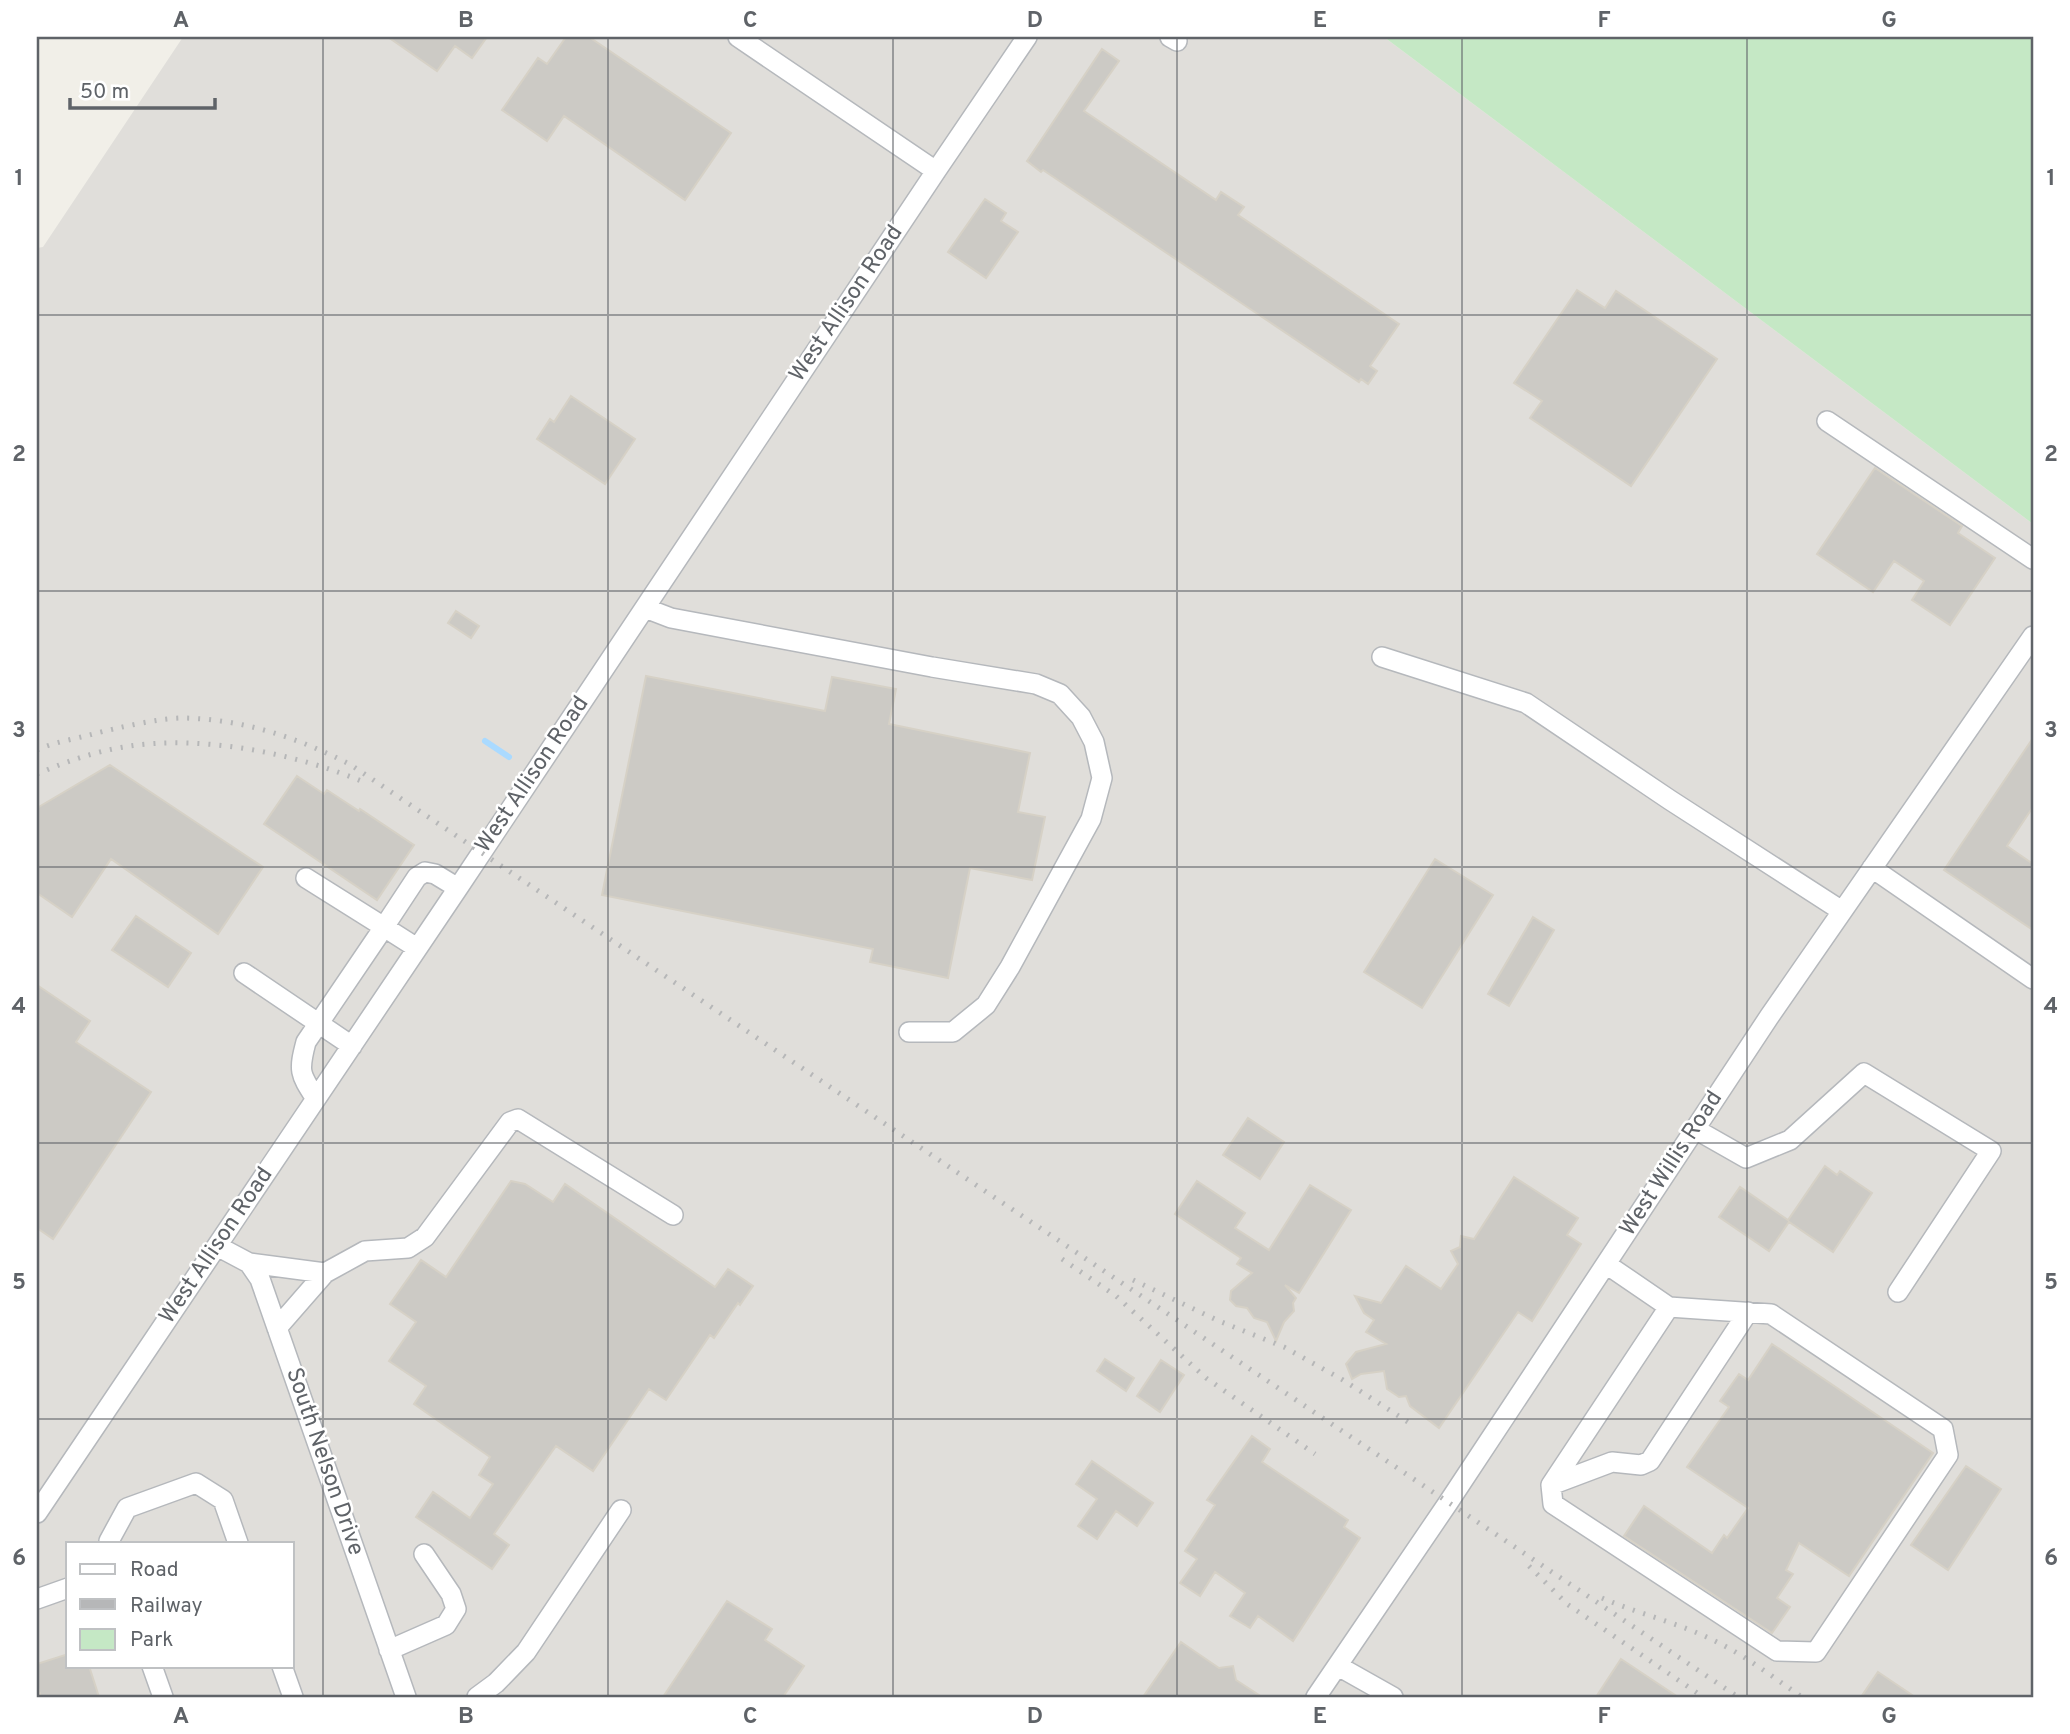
<svg xmlns="http://www.w3.org/2000/svg" width="2070" height="1734" viewBox="0 0 2070 1734" font-family="Overpass,sans-serif">
  <style>
    .industrial { fill: #e0deda; fill-rule: evenodd }
    .green { fill: #c5e8c5 }
    .lines { fill: none; stroke-linecap: round; stroke-linejoin: round }
    .stream { stroke: #aadaff; stroke-width: 6 }
    .building { fill: #cccac5; stroke: #d6d1c6; stroke-width: 2 }
    .minor-casing { stroke: #b5b8bc; stroke-width: 22 }
    .minor { stroke: #fff; stroke-width: 19 }
    .rail { stroke: #b6b7b8; stroke-width: 5; stroke-dasharray: 2 9; stroke-linecap: butt }
    .grid { fill: none; stroke: #5f6368; stroke-width: 2; stroke-opacity: 0.55 }
    .labels { text-anchor: middle; dominant-baseline: central; stroke-width: 5; stroke-linejoin: round; paint-order: stroke }
    .street-label { font-size: 23px; fill: #5f6368; stroke: #fff }
    .neatline { fill: none; stroke: #5f6368; stroke-width: 2.5 }
    .grid-label { font-size: 23px; text-anchor: middle; font-weight: bold; fill: #5f6368 }
  </style>
  <rect width="100%" height="100%" fill="#f1efe8"/>
  <!-- industrial -->
  <path class="industrial" d="M183,37H1384L2033,524V1697H37V248L43,247ZM68,1543H292V1666H68Z"/>
  <!-- green -->
  <path class="green" d="M1384,37H2033V524Z"/>
  <g class="lines">
    <!-- stream -->
    <path class="stream" d="M485,741L509,757"/>
  </g>
  <!-- building -->
  <path class="building" d="M388,37H487L472,58L455,46L437,71Z
    M566,37H589L731,133L685,200L564,116L547,141L502,110L538,58L547,64Z
    M1102,49L1119,61L1084,111L1216,200L1221,192L1244,207L1238,215L1399,324L1370,366L1377,371L1368,384L1361,379L1359,382L1043,170L1041,172L1027,161Z
    M985,199L1006,213L1001,221L1018,232L986,278L948,252Z
    M1577,290L1605,308L1616,291L1717,359L1631,486L1530,418L1542,401L1514,383Z
    M571,396L635,439L605,484L537,439L550,419L554,422Z
    M1875,468L1962,526L1958,533L1995,558L1950,625L1912,600L1924,581L1894,561L1873,592L1817,554Z
    M456,611L479,626L471,638L448,623Z
    M646,676L825,711L832,677L896,689L889,724L1030,753L1018,812L1045,817L1032,880L970,868L948,978L870,962L873,949L602,895Z
    M2033,738V807L2007,846L2033,864V930L1944,870Z
    M110,765L263,867L218,934L111,859L72,917L37,893V808Z
    M297,776L324,794L327,790L359,811L360,809L414,845L377,900L264,824Z
    M1435,859L1493,895L1422,1008L1364,972Z
    M136,916L191,953L168,987L112,950Z
    M1533,917L1554,930L1509,1006L1488,994Z
    M37,985L90,1021L76,1042L151,1092L53,1239L37,1228Z
    M1248,1118L1284,1142L1260,1179L1223,1155Z
    M1825,1166L1837,1175L1840,1171L1872,1193L1833,1252L1789,1222L1769,1251L1719,1217L1740,1187L1788,1220Z
    M1514,1177L1578,1218L1567,1235L1581,1244L1532,1321L1518,1312L1439,1428L1410,1406L1406,1396L1399,1397L1387,1389L1384,1371L1361,1374L1352,1379L1346,1364L1356,1352L1386,1344L1366,1332L1374,1320L1364,1313L1355,1296L1381,1303L1406,1266L1441,1289L1458,1264L1451,1251L1460,1247L1461,1236L1474,1239Z
    M511,1181L525,1184L553,1202L565,1184L715,1287L728,1269L753,1286L740,1305L738,1303L714,1338L710,1335L666,1400L649,1389L593,1471L556,1446L494,1534L509,1545L492,1569L416,1517L433,1492L470,1518L493,1484L479,1475L490,1457L414,1404L426,1386L389,1361L416,1322L390,1304L421,1260L446,1277Z
    M1197,1181L1245,1213L1235,1228L1269,1250L1310,1185L1351,1210L1299,1293L1285,1285L1296,1298L1293,1303L1294,1311L1284,1322L1276,1341L1267,1322L1254,1318L1247,1308L1236,1306L1230,1300L1231,1291L1252,1273L1237,1264L1241,1258L1175,1214Z
    M1772,1344L1933,1453L1849,1576L1799,1543L1786,1570L1793,1574L1777,1598L1790,1607L1772,1633L1624,1536L1644,1506L1712,1553L1724,1535L1727,1538L1748,1508L1687,1467L1729,1407L1720,1401L1739,1374L1748,1380Z
    M1105,1359L1134,1378L1126,1391L1097,1371Z
    M1161,1360L1184,1375L1160,1412L1137,1396Z
    M1252,1436L1270,1449L1262,1462L1348,1520L1344,1527L1360,1538L1293,1641L1258,1616L1250,1628L1230,1616L1245,1593L1215,1572L1200,1596L1180,1583L1197,1559L1185,1551L1215,1505L1207,1500Z
    M1092,1461L1153,1503L1137,1526L1116,1511L1097,1539L1078,1526L1097,1499L1076,1484Z
    M1966,1466L2001,1489L1948,1570L1911,1545Z
    M727,1601L772,1629L765,1640L804,1666L783,1697H663Z
    M1181,1642L1219,1668L1233,1666L1236,1680L1262,1697H1143Z
    M68,1654V1666H89L99,1697H41L37,1685V1664Z
    M1621,1659L1678,1697H1596Z
    M1878,1672L1915,1697H1861Z"/>
  <g class="lines">
    <!-- minor casing -->
    <g class="minor-casing">
      <path id="minor" d="M738,37L936,171
        M1170,37L1177,41
        M1827,421L2033,559
        M645,608L671,618L932,667L1036,684L1060,694L1081,717L1094,742L1102,778L1091,819L1010,967L986,1005L953,1032H909
        M1382,657L1526,703L1670,800L1842,911
        M1872,868L2033,979
        M306,878L384,927L306,1042C298,1072 300,1074 316,1099
        M417,948L384,927L417,877L425,872L435,874L458,888
        M244,973L352,1046
        M1695,1129L1746,1158L1790,1140L1864,1073L1991,1151L1898,1292
        M217,1246L249,1263L260,1279L406,1697
        M249,1263L325,1273L277,1328
        M1606,1264L1669,1307L1771,1314L1943,1429L1948,1455L1816,1652L1777,1651L1553,1504L1551,1485L1669,1307
        M325,1273L365,1251L408,1248L425,1237L510,1122L518,1119L673,1215
        M1551,1485L1612,1462L1641,1465L1650,1461L1748,1312
        M37,1513L458,888L936,171L1027,37
        M109,1543V1541L127,1508L196,1483L223,1500L238,1543
        M37,1599L68,1588
        M389,1650L446,1625L456,1609L451,1594L424,1554
        M152,1666L163,1697
        M282,1666L293,1697
        M1338,1666L1393,1697
        M477,1697L496,1683L526,1652L621,1510
        M1316,1697L1448,1503L1769,1017L2033,636"/>
    </g>
    <!-- minor -->
    <use href="#minor" class="minor"/>
    <!-- rail -->
    <path class="rail" d="M37,750C54,742 75,739 93,734C117,728 159,718 183,718C243,719 299,738 351,765L1738,1697
      M37,774C65,762 93,752 124,747C199,734 296,753 366,783
      M1062,1259L1116,1296L1206,1378L1315,1454
      M1133,1280L1219,1321L1284,1347L1343,1380L1411,1424
      M1529,1566L1567,1604L1703,1697
      M1602,1598C1639,1614 1679,1623 1715,1641C1746,1656 1774,1678 1802,1697"/>
  </g>
  <!-- grid -->
  <path class="grid" d="M323,37V1697M608,37V1697M893,37V1697M1177,37V1697M1462,37V1697M1747,37V1697M37,315H2033M37,591H2033M37,867H2033M37,1143H2033M37,1419H2033"/>
  <g class="labels">
    <!-- street labels -->
    <g class="street-label">
      <text transform="translate(847 304) rotate(-56)">West Allison Road</text>
      <text transform="translate(533 775) rotate(-56)">West Allison Road</text>
      <text transform="translate(1672 1164) rotate(-57)">West Willis Road</text>
      <text transform="translate(217 1246) rotate(-56)">West Allison Road</text>
      <text transform="translate(324 1462) rotate(71)">South Nelson Drive</text>
    </g>
  </g>
  <!-- border -->
  <rect width="2070" height="1734" fill="none" stroke="#ffffff" stroke-width="77"/>
  <!-- legend -->
  <rect x="66" y="1542" width="228" height="126" fill="#ffffff" stroke="#bfc1c3" stroke-width="2"/>
  <rect x="80" y="1564" width="35" height="10" fill="#ffffff" stroke="#bfc1c3" stroke-width="2"/>
  <text x="130" y="1576" font-size="21" fill="#5f6368">Road</text>
  <rect x="80" y="1599" width="35" height="10" fill="#b6b7b8" stroke="#bfc1c3" stroke-width="2"/>
  <text x="130" y="1612" font-size="21" fill="#5f6368">Railway</text>
  <rect x="80" y="1629" width="35" height="21" fill="#c5e8c5" stroke="#bfc1c3" stroke-width="2"/>
  <text x="130" y="1646" font-size="21" fill="#5f6368">Park</text>
  <!-- scale -->
  <path d="M70 98v10h145v-10" fill="none" stroke="#5f6368" stroke-width="3.5"/>
  <text x="80" y="98" font-size="21" fill="#5f6368" stroke="#ffffff" stroke-width="5" paint-order="stroke">50 m</text>
  <rect x="38" y="38" width="1994" height="1658" class="neatline"/>
  <g class="grid-label">
    <text x="181" y="27">A</text>
    <text x="466" y="27">B</text>
    <text x="750" y="27">C</text>
    <text x="1035" y="27">D</text>
    <text x="1320" y="27">E</text>
    <text x="1604" y="27">F</text>
    <text x="1889" y="27">G</text>
    <text x="19" y="185">1</text>
    <text x="2051" y="185">1</text>
    <text x="19" y="461">2</text>
    <text x="2051" y="461">2</text>
    <text x="19" y="737">3</text>
    <text x="2051" y="737">3</text>
    <text x="19" y="1013">4</text>
    <text x="2051" y="1013">4</text>
    <text x="19" y="1289">5</text>
    <text x="2051" y="1289">5</text>
    <text x="19" y="1565">6</text>
    <text x="2051" y="1565">6</text>
    <text x="181" y="1723">A</text>
    <text x="466" y="1723">B</text>
    <text x="750" y="1723">C</text>
    <text x="1035" y="1723">D</text>
    <text x="1320" y="1723">E</text>
    <text x="1604" y="1723">F</text>
    <text x="1889" y="1723">G</text>
  </g>
</svg>
